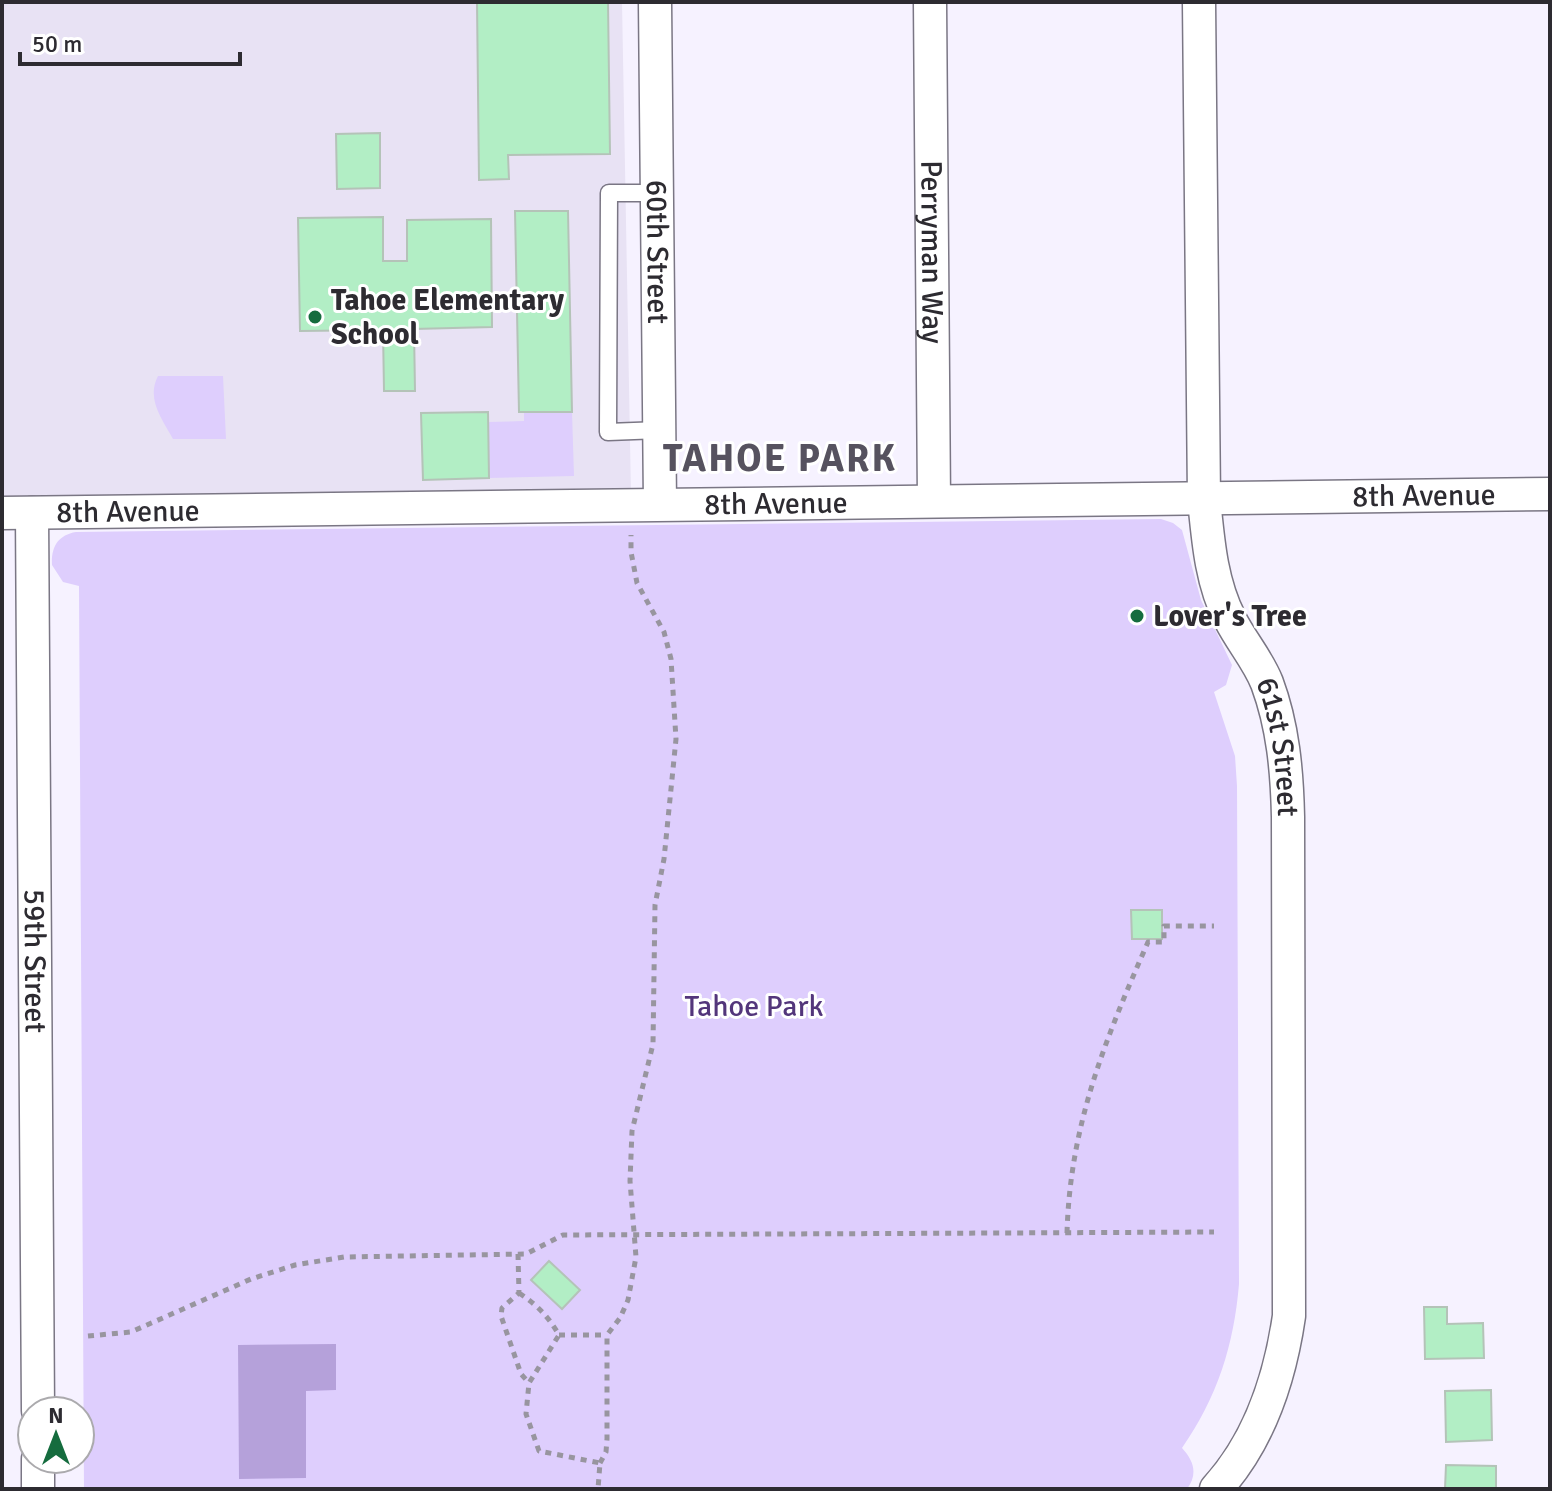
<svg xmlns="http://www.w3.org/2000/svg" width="1552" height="1491" viewBox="0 0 1552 1491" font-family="Signika,sans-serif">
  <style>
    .built { fill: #e8e2f4 }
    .green { fill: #decefd }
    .water { fill: #b5a1da }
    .building { fill: #b2eec5; stroke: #b4c3b8; stroke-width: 2 }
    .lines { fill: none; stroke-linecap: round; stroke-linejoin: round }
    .service-casing { stroke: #7a7684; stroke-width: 19 }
    .minor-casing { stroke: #7a7684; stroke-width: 35 }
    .path { stroke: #98959f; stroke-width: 5; stroke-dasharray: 6 6; stroke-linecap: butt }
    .service { stroke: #fff; stroke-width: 16 }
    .minor { stroke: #fff; stroke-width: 32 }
    .poi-dot { fill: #156c3e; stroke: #fff; stroke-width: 3 }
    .labels { text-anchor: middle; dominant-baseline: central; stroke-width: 6; stroke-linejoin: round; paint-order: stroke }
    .street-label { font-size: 30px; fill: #2d2b31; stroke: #fff }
    .poi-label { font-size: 30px; font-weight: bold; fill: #2d2b31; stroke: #fff; text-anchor: start }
    .park-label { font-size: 30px; fill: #53367b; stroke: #fff }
    .district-label { font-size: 38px; font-weight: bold; letter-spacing: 2px; fill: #56525f; stroke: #fff }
  </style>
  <rect width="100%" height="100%" fill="#f6f2ff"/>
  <!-- built -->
  <path class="built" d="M2,2H622L631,495L2,504Z"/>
  <!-- green -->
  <path class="green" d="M158,376H223L226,439H173C162,419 146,399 158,376Z
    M572,412L574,476L489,478L488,422L524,421V413Z
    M1161,519L1173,523L1182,530L1201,600L1232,665L1226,685L1214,692L1235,756L1237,786L1239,1284C1234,1345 1217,1398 1182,1448C1194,1461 1198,1474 1187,1489H84L79,586L63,582L52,565C51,547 58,535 76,532Z"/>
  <!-- water -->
  <path class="water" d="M336,1344V1390L306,1391V1478L239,1479L238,1345Z"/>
  <!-- building -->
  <path class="building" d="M477,2H608L610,154L508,155L509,179L479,180Z
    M380,133V188L337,189L336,134Z
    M515,211H568L572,412H519Z
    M383,217V261H407V220L491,219L492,327L414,329L415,391H384L383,330L300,331L298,218Z
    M488,412L489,478L423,480L421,413Z
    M1131,910H1162V939H1132Z
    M549,1261L580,1290L562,1309L531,1280Z
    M1424,1307H1447V1324L1483,1323L1484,1358L1425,1359Z
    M1491,1390L1492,1440L1446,1442L1445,1391Z
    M1446,1465L1496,1466V1489H1445Z"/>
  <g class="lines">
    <!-- service casing -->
    <g class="service-casing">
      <path id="service" d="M657,193H609L608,432L660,430"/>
    </g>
    <!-- minor casing -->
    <g class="minor-casing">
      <g id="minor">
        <path id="s1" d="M655,2L660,504"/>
        <path id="s2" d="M930,2L934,501"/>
        <path id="s3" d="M1199,2L1204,499C1208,540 1211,582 1230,619C1241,641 1258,660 1267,683C1283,726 1287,771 1288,817L1289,1316C1280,1378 1259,1442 1216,1489"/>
        <path id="s4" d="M2,513L1550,494"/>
        <path id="s5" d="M32,513L38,1411"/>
        <path d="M38,1459V1489"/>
      </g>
    </g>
    <!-- path -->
    <path class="path" d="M1067,1233C1070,1125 1105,1040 1148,942H1164V926H1214
      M518,1254L519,1293L502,1308L501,1316L521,1374L529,1383
      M519,1293C537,1305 548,1316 559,1335L529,1383L526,1414L539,1451L600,1463L598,1489
      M559,1335H607
      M88,1336L131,1332L251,1279L295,1265L344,1257L526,1254L563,1235L1214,1232
      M600,1463L606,1452L607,1439V1335L620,1318L628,1300L636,1257L630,1181L632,1131L653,1044L655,905L664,859L676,739L671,659L664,632L637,583L631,552V535"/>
    <!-- service -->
    <use href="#service" class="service"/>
    <!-- minor -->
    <use href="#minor" class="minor"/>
  </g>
  <!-- markers -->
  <g class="poi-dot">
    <circle cx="315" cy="317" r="8"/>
    <circle cx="1137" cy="616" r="8"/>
  </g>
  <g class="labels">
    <!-- street labels -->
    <g class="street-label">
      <text stroke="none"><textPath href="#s2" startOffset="250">Perryman Way</textPath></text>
      <text stroke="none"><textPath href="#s1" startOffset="250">60th Street</textPath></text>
      <text stroke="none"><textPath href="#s4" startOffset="1422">8th Avenue</textPath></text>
      <text stroke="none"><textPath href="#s4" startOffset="774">8th Avenue</textPath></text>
      <text stroke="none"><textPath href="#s4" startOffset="126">8th Avenue</textPath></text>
      <text stroke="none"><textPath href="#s3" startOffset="760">61st Street</textPath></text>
      <text stroke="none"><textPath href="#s5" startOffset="448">59th Street</textPath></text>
    </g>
    <!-- poi labels -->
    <g class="poi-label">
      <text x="331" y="300">Tahoe Elementary<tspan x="331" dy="34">School</tspan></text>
      <text x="1153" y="616">Lover's Tree</text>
    </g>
    <!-- park labels -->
    <g class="park-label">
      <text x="754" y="1006">Tahoe Park</text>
    </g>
    <!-- district labels -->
    <g class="district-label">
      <text x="780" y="458">TAHOE PARK</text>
    </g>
  </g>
  <!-- border -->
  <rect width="1552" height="1491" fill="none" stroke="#2d2b31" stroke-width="8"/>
  <!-- north arrow -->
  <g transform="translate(56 1435)"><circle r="38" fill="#ffffff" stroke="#abaaad" stroke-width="2"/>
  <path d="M0-6L14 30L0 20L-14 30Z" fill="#156c3e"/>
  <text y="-12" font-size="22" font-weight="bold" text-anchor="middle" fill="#2d2b31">N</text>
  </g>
  <!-- scale -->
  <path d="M20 52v12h220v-12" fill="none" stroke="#2d2b31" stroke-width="4"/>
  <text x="32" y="52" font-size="24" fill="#2d2b31" stroke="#ffffff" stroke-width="6" paint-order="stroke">50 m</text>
</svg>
